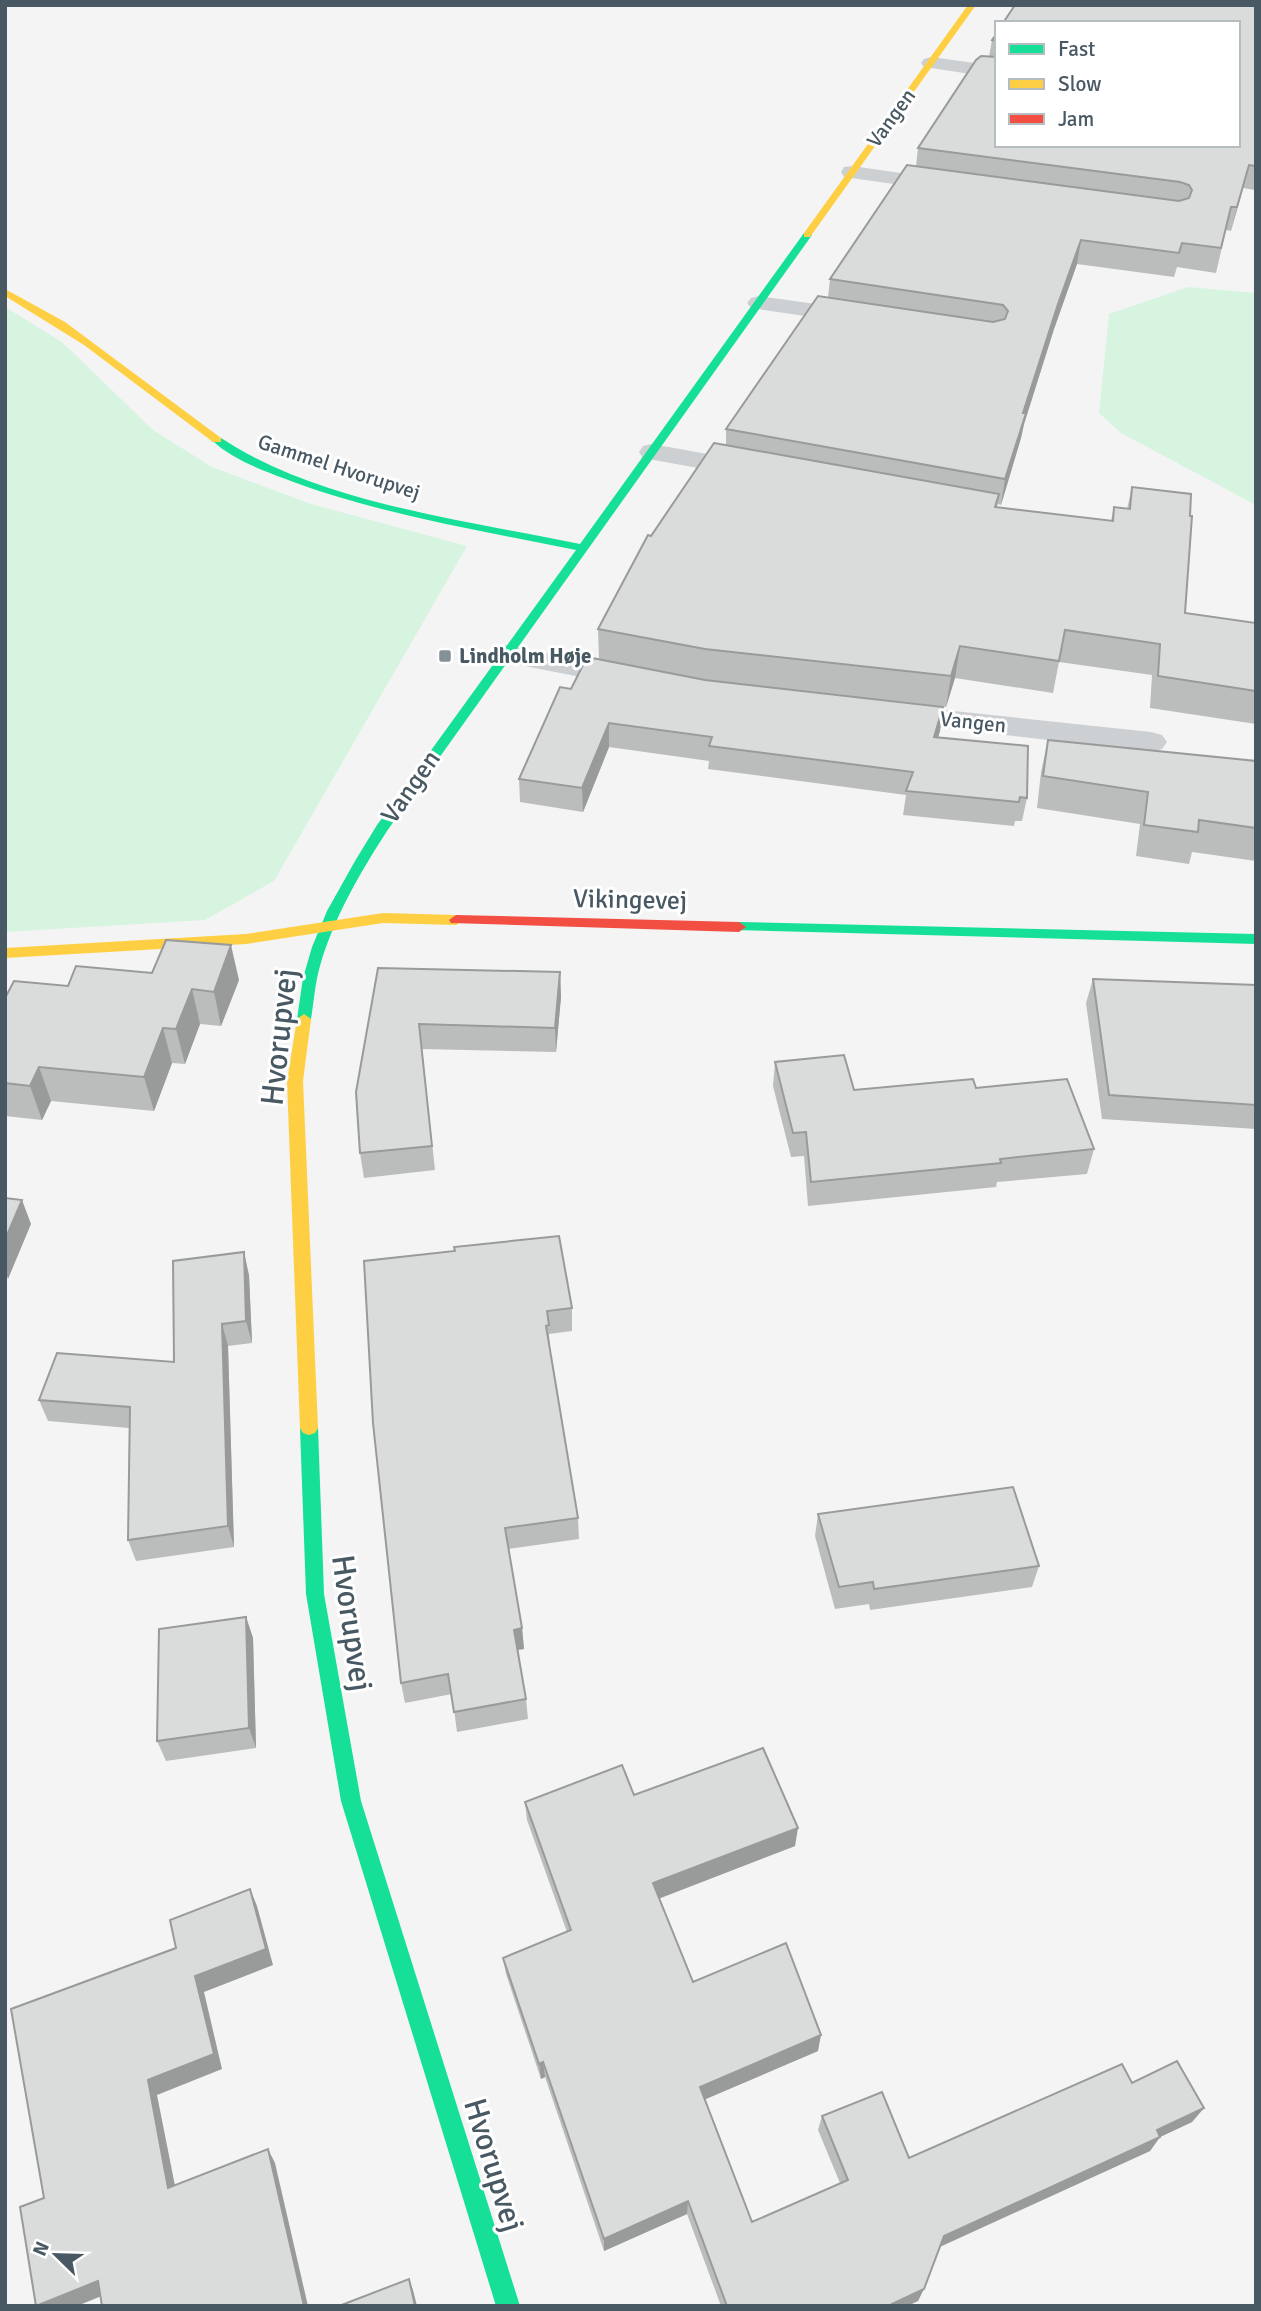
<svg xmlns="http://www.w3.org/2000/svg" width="1261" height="2311" viewBox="0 0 1261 2311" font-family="Signika,sans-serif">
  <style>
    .green { fill: #d7f4e0 }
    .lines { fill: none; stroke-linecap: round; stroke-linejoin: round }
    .street { fill: #cdd0d3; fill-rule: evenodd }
    .fast { fill: #16e098; fill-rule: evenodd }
    .slow { fill: #ffcf43; fill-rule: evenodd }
    .jam { fill: #f24e42; fill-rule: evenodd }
    .wall { fill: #bbbdbd }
    .shaded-wall { fill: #999a9a }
    .building { fill: #dadcdc; stroke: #999a9a; stroke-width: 2 }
    .poi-dot { fill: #848f96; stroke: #fff; stroke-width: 2.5 }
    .labels { text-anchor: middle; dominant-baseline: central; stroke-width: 6; stroke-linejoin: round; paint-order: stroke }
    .far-street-label { font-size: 21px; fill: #485963; stroke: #fff }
    .far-poi-label { font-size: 21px; font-weight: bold; fill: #485963; stroke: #fff; text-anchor: start }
    .street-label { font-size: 26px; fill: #485963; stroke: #fff }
    .near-street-label { font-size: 32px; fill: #485963; stroke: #fff }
  </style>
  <rect width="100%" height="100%" fill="#f4f4f4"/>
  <!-- green -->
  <path class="green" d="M1188,287L1256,293V505L1121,433L1099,413L1109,314Z
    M5,307L62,342L153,430L212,467L311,504L467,546L274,881L205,920L5,932Z"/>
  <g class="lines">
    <!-- street -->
    <path class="street" d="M931,57L997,66V78L924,67L921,63L924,59Z
      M852,166L950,180L958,181L961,186L958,191L950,192L844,177L841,172L844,167Z
      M759,296L859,310L867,312L871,317L867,322L859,324L751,308L747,303L751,298Z
      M652,444L752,462L761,464L765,470L761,476L752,478L643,458L639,452L643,446Z
      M505,645L631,669L642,672L646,678L642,684L631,687L494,660L490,654L494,648Z
      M888,704L1151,732L1162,735L1167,742L1162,749L1151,752L877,720L873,713L877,706Z"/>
    <!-- fast -->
    <path class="fast" d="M804,233L812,235L387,831C360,873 334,917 320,966C315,983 314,1001 311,1019L309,1023H299L297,1019L303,978L312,947L327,911L355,861L377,825L576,550C478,530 376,514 283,478C259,469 230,458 212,440L221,438C320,503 465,520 580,544Z
      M739,922L1256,934V944L734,930L732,927L734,924Z
      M309,1421L315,1423L318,1428L324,1594L361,1801L520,2306H496L341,1801L306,1594L300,1428L303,1423Z"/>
    <!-- slow -->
    <path class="slow" d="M968,5H976L810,237H804V233Z
      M5,289L65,322L221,438V442H213L84,345L5,296Z
      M383,913L456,915L463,920L456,925L383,923L246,944L5,958V948L246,934Z
      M304,1014L311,1019L303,1081L318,1428L315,1433L309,1435L303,1433L300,1428L287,1081L297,1019Z"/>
    <!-- jam -->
    <path class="jam" d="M456,915L739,922L746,927L739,932L451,923L449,920Z"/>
  </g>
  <!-- wall -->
  <path class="wall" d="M1256,5V188L1255,190L1243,188L1231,231L1226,230L1216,273L1177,267L1174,277L1077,264L1054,329L1024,424L1021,438L1001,505L998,504L997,507L1111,521L1114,507L1127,509L1132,487L1185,613L1256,623V724L1150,708L1152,675L1059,662L1053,693L955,678L946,707L857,697L940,731L938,737L1027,798L1022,821H1015L1014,826L903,815L906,795L708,769L709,761L609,747L583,812L520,802L519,779L571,689L599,660L598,629L651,536L726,445V429L828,297L830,279L916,166L918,148L989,57L992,40L997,33V145Z
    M1048,740L1256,761V861L1192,852L1189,864L1136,856L1140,824L1037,808L1041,772Z
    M378,968L560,972L561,997L556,1052L422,1049L435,1170L364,1178L360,1153Z
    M1093,979L1256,985V1129L1102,1119L1086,1003Z
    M239,980L221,1026L200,1024L185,1064L172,1063L154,1111L51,1101L42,1120L5,1116V998L68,986Z
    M775,1062L854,1090L976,1088L1094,1149L1087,1174L997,1182L996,1187L808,1206L804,1156L791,1157L773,1086Z
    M455,1251L572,1308V1331L549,1334L550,1347L578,1518L579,1539L508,1549L522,1628L524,1649L518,1650L526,1699L528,1719L457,1732L452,1694L405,1703L401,1683Z
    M249,1275L252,1343L228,1346L234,1547L136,1561L128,1540L129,1428L48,1421L39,1400L174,1362Z
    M818,1514L1039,1566L1032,1587L870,1610L869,1604L835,1609L815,1536Z
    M246,1617L253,1638L256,1748L166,1761L157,1741Z
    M634,1795L795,1846L659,1898L693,1982L818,2051L705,2099L752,2222L840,2183L818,2130L822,2116L909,2158L1132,2083L1204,2108L1192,2122L1160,2137L1150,2151L940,2247L918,2301L907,2306H721L687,2214L604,2251L545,2077L541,2079L506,1974L503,1958L567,1932L527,1820L525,1802Z"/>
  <!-- shaded-wall -->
  <path class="shaded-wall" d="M1249,165L1243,188L1231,231L1237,207Z
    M1081,240L1077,264L1054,329L1024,424L1021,438L1001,505L1005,479L1023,413L1058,304Z
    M960,646L955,678L946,707L951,676Z
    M943,707L940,731L931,760L934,737Z
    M609,723V747L583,812L582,788Z
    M231,945L239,980L221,1026L214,992Z
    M560,972L561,997L556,1052L555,1028Z
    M192,989L200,1024L185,1064L176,1029Z
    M163,1028L172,1063L154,1111L144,1077Z
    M39,1067L51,1101L42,1120L30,1086Z
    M22,1200L31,1224L8,1279L5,1271V1240Z
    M244,1252L249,1275L252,1343L246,1321Z
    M222,1324L228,1346L234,1547L228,1526Z
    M246,1617L253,1638L256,1748L249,1728Z
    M522,1628L524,1649L516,1650L514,1630Z
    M798,1828L795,1846L653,1901V1883Z
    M250,1889L257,1906L273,1965L204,1992L222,2069L157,2095L178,2201L168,2188L148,2080L195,1976Z
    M821,2035L818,2051L699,2102L700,2087Z
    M543,2062L545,2077L541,2079L539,2064Z
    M1204,2108L1192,2122L1160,2137L1150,2151L937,2248L944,2236L1157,2130Z
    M268,2149L275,2163L308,2306H304Z
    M688,2201L687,2214L604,2251V2239Z
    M409,2279L413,2290L417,2306H415Z
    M98,2281L109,2293L77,2306H38Z
    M924,2289L918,2301L907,2306H891L892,2304Z"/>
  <!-- building -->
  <path class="building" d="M1015,5H1256V166L1249,165L1237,207H1231L1221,248L1182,243L1179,253L1081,240L1058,304L1023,413H1026L1005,479L726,429L818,296L993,322L1005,319L1008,311L1003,305L830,279L907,165L1179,201L1189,198L1192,190L1189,185L1180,182L918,148L976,60L981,56L997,57V145H1238V23H1003Z
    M997,33V41L992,40Z
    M714,443L999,494L995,507L1113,521L1114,507L1130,509L1132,487L1191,494L1190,516H1192L1185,613L1256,623V691L1158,676L1160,644L1065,630L1059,661L960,646L951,676L705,649L598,629L648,535L651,536Z
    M587,657L705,680L943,707L934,737L1028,746L1027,798L1020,797L1019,802L906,791L913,772L709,746L712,737L609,723L582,788L519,779L560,687L571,689Z
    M1048,740L1256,761V828L1199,820L1198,832L1144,825L1148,792L1043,776Z
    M166,940L231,945L214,992L192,989L176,1029L163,1028L144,1077L39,1067L30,1086L5,1083V998L14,981L68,986L76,966L152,973Z
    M378,968L560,972L555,1028L419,1024L432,1146L360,1153L356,1092Z
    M1093,979L1256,985V1105L1109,1095Z
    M844,1055L854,1090L973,1079L976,1088L1067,1079L1094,1149L1000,1159L1001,1163L811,1182L806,1132L793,1133L775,1062Z
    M5,1198L22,1200L5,1240Z
    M559,1236L572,1308L547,1311L549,1325L546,1326L578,1518L505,1528L522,1628L514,1630L526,1699L454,1712L448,1674L401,1683L373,1423L364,1261L455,1251L454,1247Z
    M244,1252L246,1321L222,1324L228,1526L128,1540L130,1407L39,1400L57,1353L174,1362L173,1261Z
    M1013,1487L1039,1566L874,1589L873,1582L839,1587L818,1514Z
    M246,1617L249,1728L157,1741L159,1629Z
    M763,1748L798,1828L653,1883L693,1982L786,1943L821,2035L700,2087L752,2222L848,2180L822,2116L882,2092L909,2158L1122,2064L1132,2083L1177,2061L1204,2108L1157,2130L1160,2137L944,2236L924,2289L892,2304L893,2306H727L688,2201L604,2239L543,2062L539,2064L503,1958L571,1930L525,1802L622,1765L634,1795Z
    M250,1889L266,1949L195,1976L214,2054L148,2080L168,2188L268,2149L304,2306H102L98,2281L36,2306L20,2207L44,2198L11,2009L176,1948L170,1920Z
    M409,2279L415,2306H339Z"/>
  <!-- markers -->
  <rect class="poi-dot" x="438" y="649" width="14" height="14" rx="3.5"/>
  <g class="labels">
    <!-- far-street labels -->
    <g class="far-street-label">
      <text transform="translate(891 118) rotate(-54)">Vangen</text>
      <text transform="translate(339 467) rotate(18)">Gammel Hvorupvej</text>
      <text transform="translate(973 722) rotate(6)">Vangen</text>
    </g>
    <!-- far-poi labels -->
    <g class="far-poi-label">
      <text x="459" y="656">Lindholm Høje</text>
    </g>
    <!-- street labels -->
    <g class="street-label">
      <text transform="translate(411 787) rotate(-55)">Vangen</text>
      <text transform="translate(630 900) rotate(1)">Vikingevej</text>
    </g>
    <!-- near-street labels -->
    <g class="near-street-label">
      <text transform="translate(279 1037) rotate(-84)">Hvorupvej</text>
      <text transform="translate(352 1623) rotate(82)">Hvorupvej</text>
      <text transform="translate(494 2165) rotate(73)">Hvorupvej</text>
    </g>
  </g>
  <!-- border -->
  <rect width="1261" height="2311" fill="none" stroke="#485963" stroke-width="14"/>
  <!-- legend -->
  <rect x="995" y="21" width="245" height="126" fill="#ffffff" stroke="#b6bdc1" stroke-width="2"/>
  <rect x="1009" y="44" width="35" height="10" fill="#16e098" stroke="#b6bdc1" stroke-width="2"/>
  <text x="1058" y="56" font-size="21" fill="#485963">Fast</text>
  <rect x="1009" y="79" width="35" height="10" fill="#ffcf43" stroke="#b6bdc1" stroke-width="2"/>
  <text x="1058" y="91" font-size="21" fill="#485963">Slow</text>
  <rect x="1009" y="114" width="35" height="10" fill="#f24e42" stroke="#b6bdc1" stroke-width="2"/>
  <text x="1058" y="126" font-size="21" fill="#485963">Jam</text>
  <!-- north arrow -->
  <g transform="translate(56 2255) rotate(293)" stroke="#ffffff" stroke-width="5" paint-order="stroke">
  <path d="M0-5L12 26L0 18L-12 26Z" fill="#485963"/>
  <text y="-10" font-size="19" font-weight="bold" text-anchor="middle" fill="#485963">N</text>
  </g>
</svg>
